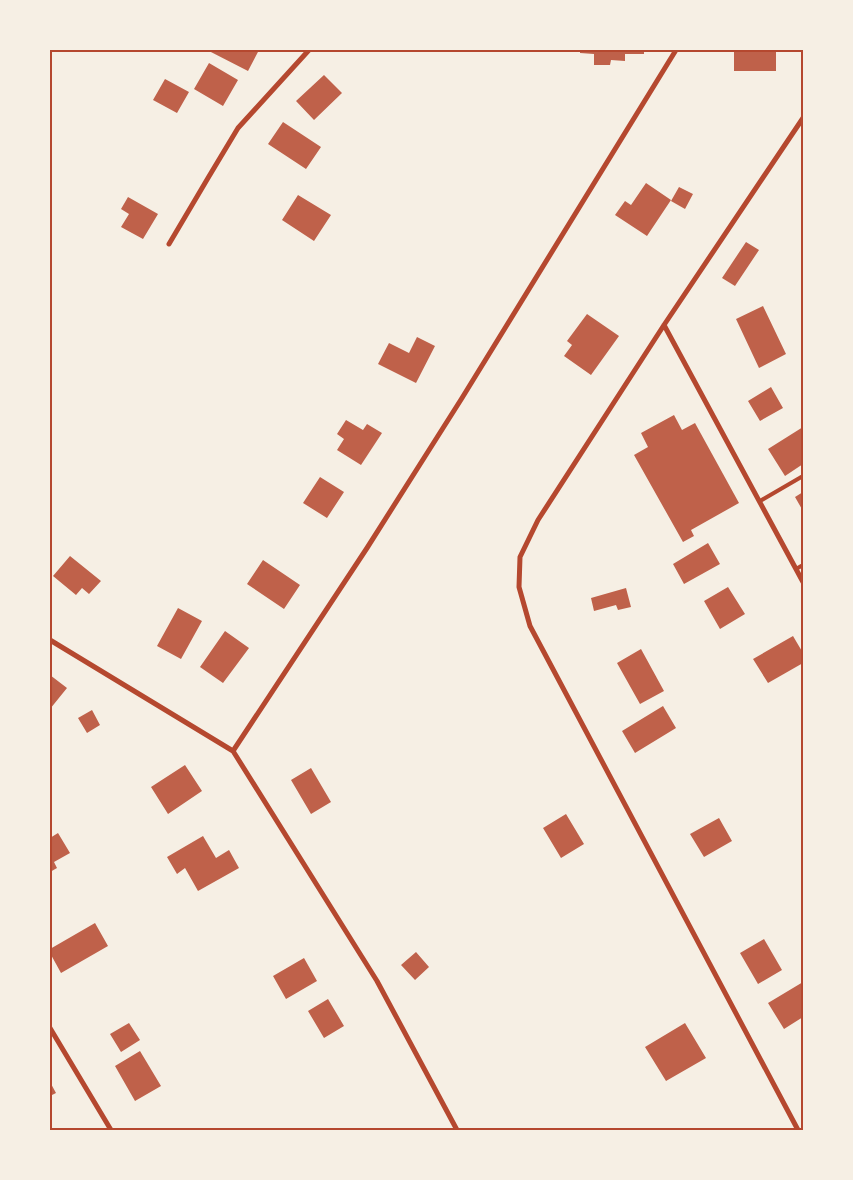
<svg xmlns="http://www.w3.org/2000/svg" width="853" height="1180" viewBox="0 0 853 1180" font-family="Manrope,sans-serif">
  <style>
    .building { fill: #bf614a }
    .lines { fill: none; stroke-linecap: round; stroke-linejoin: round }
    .service { stroke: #b5482f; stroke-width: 4 }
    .minor { stroke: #b5482f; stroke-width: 5 }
    .neatline { fill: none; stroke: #b5482f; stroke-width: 2 }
  </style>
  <rect width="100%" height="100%" fill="#f6efe4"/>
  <!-- building -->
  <path class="building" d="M207,50H259L248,71Z
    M580,50H644V54H625V61L611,60L610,65H594V54L580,53Z
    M734,50H776V71H734Z
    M209,63L238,80L223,106L194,89Z
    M324,75L342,93L314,120L296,101Z
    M165,79L189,92L177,113L153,100Z
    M283,122L321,147L306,169L268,144Z
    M646,183L671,200L647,236L615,215L625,201L631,205Z
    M679,187L693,194L685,209L671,201Z
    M298,195L331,215L314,241L282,220Z
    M128,197L158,214L143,239L121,227L129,214L121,209Z
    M746,242L759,250L735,286L722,278Z
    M763,306L786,354L759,368L736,319Z
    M587,314L619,336L591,375L564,356L572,345L567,341Z
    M417,337L435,346L416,383L378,364L389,343L409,353Z
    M771,387L783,408L760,421L748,401Z
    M674,415L682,430L695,423L739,503L691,530L694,536L683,542L634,455L648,447L641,433Z
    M346,420L363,430L367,424L382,433L361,465L337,450L344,439L337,434Z
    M803,427V464L785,476L768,449Z
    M320,477L344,492L327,518L303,503Z
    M803,492V511L795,497Z
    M708,543L720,564L684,584L673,564Z
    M70,556L101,581L89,594L82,588L76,595L53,576Z
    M263,560L300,585L284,609L247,584Z
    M728,587L745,614L720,629L704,601Z
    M626,588L631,607L618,610L616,605L594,611L591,598Z
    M178,608L202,621L181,659L157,646Z
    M225,631L249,648L223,683L200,667Z
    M793,636L803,653V663L768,683L753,659Z
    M641,649L664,691L640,704L617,663Z
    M50,675L67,688L50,709Z
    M663,706L676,728L635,753L622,731Z
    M92,710L100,725L87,733L78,718Z
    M185,765L202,791L168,814L151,787Z
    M311,768L331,802L311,814L291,780Z
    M566,814L584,844L561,858L543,828Z
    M719,818L732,841L704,857L690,834Z
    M58,833L70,853L54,862L57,868L50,872V838Z
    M203,836L216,858L229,850L239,868L198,891L185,868L177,874L167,857Z
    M95,923L108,946L61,973L50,953V949Z
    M764,939L782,970L758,984L740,953Z
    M416,952L429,967L415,980L401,965Z
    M304,958L317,981L286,999L273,976Z
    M803,982V1017L784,1029L768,1003Z
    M328,999L344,1026L324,1038L308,1011Z
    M129,1023L140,1040L121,1052L110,1034Z
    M685,1023L706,1058L666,1081L645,1047Z
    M140,1051L161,1086L135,1101L115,1066Z
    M50,1082L56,1093L50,1096Z"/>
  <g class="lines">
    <!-- service -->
    <path class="service" d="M760,501L803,476
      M796,569L803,565"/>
    <!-- minor -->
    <path class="minor" d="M169,244L208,178L238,128L309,50
      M664,325L803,582
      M50,640L233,751L377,981L457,1130
      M233,751L367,548L462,398L676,50
      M50,1028L111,1130
      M798,1130L530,626L519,587L520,557L538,520L664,325L803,118"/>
  </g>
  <!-- border -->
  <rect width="853" height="1180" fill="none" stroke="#f6efe4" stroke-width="102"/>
  <rect x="51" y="51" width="751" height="1078" class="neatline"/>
</svg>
